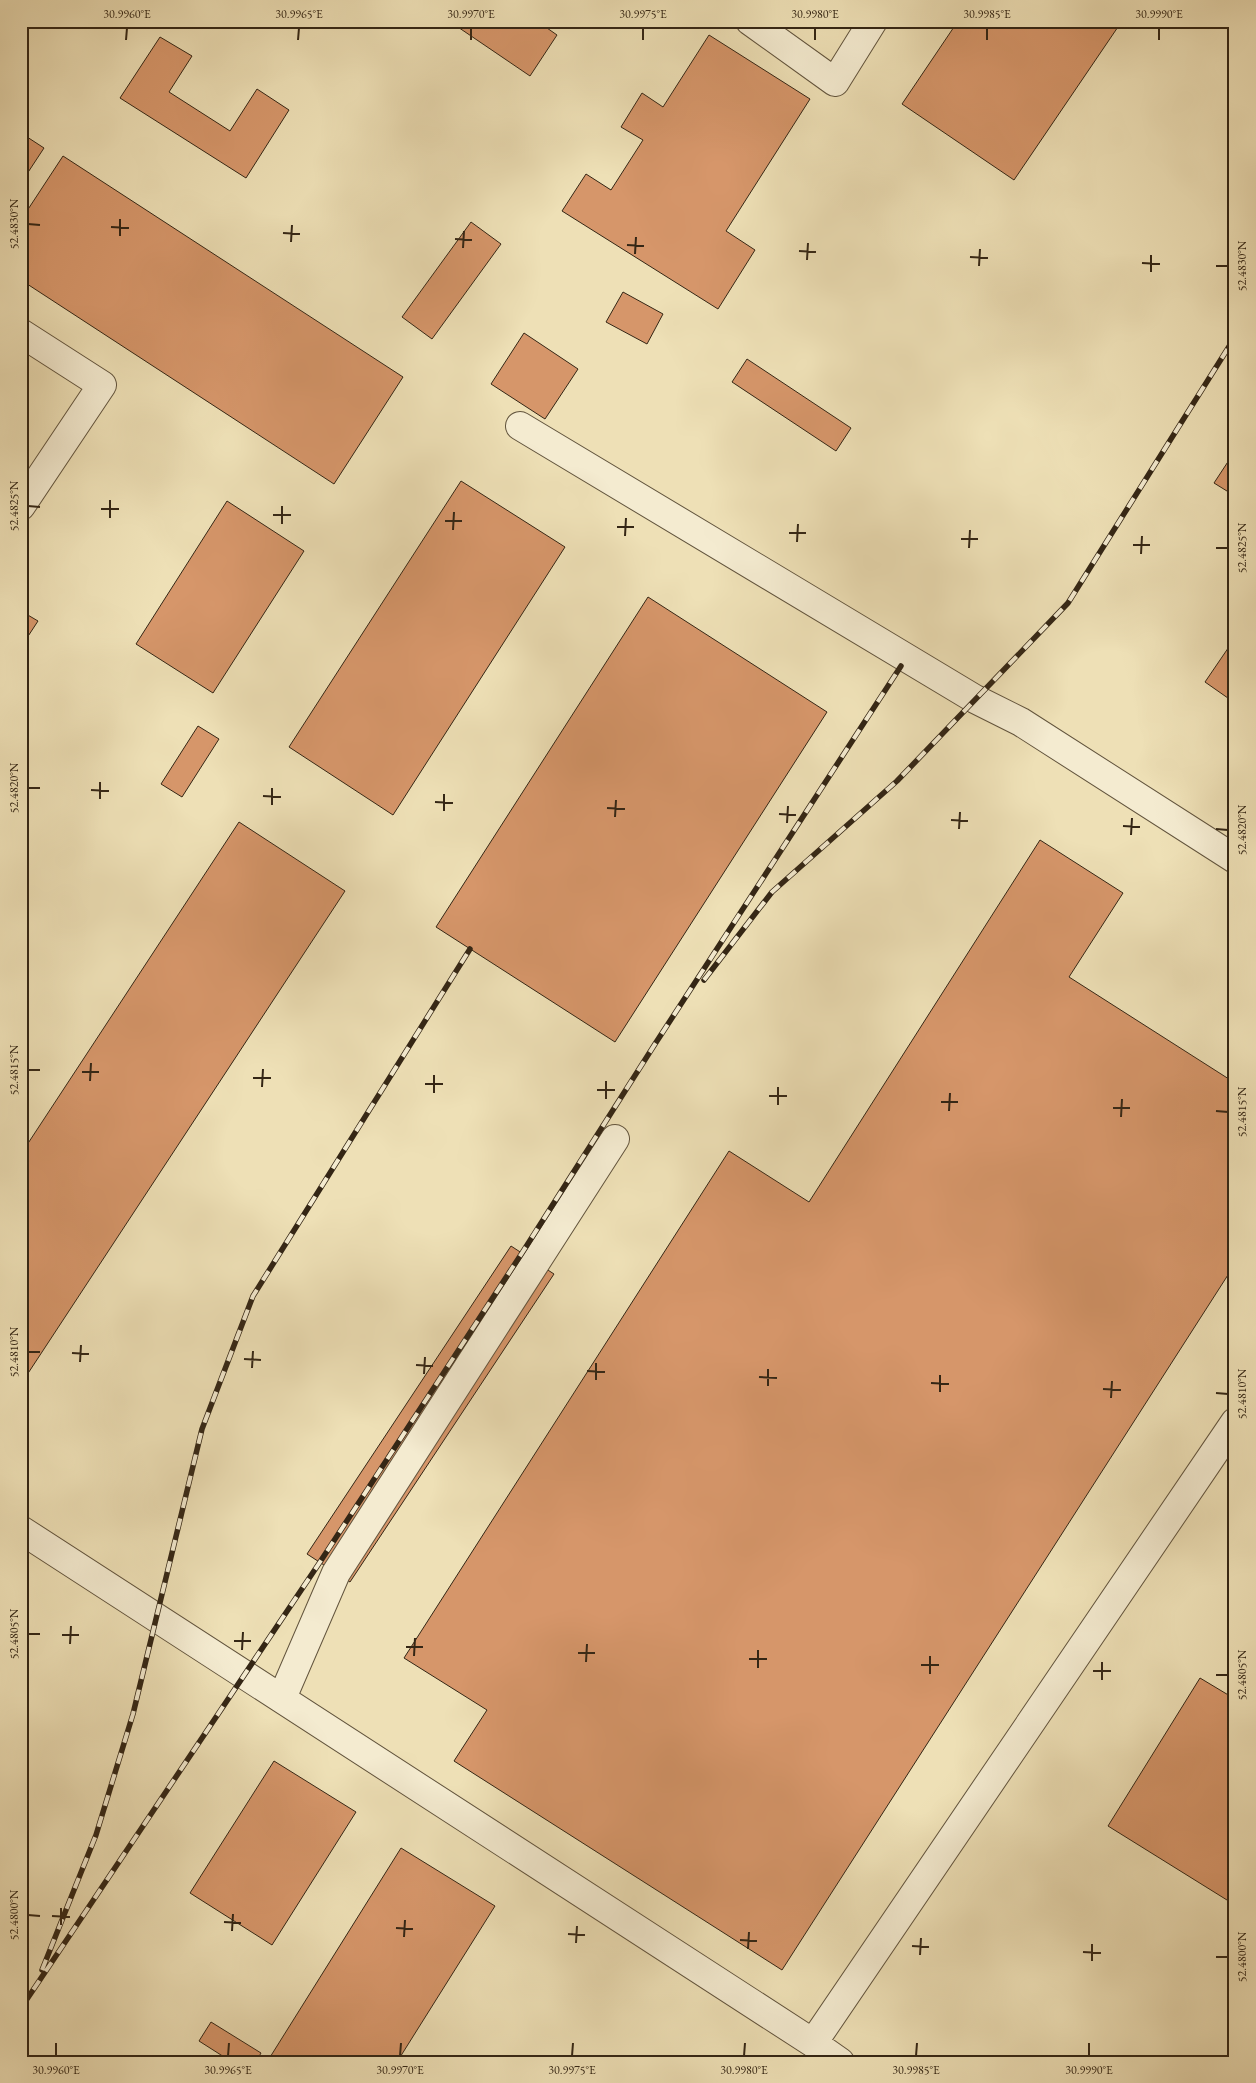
<svg xmlns="http://www.w3.org/2000/svg" width="1256" height="2083" viewBox="0 0 1256 2083" font-family="'EB Garamond',serif">
  <style>
    .building { fill: #d6966a; stroke: #342615 }
    .lines { fill: none; stroke-linecap: round; stroke-linejoin: round }
    .minor-casing { stroke: #62543d; stroke-width: 30 }
    .minor { stroke: #f4ebd0; stroke-width: 28 }
    .rail-casing { stroke: #342615; stroke-width: 5.5 }
    .rail { stroke: #f4ebd0; stroke-width: 4; stroke-dasharray: 11; stroke-linecap: butt }
    .ticks { fill: none; stroke: #342615; stroke-width: 2 }
    .neatline { fill: none; stroke: #342615; stroke-width: 2 }
    .ticks-label { font-size: 12px; text-anchor: middle; fill: #342615 }
  </style>
  <rect width="100%" height="100%" fill="#eee0b6"/>
  <filter id="stains"><feTurbulence type="fractalNoise" baseFrequency=".004" numOctaves="4"/><feColorMatrix values="0 0 0 0 .2 0 0 0 0 .09 0 0 0 0 .02 0 0 0 .5 -.17"/></filter>
  <radialGradient id="worn" r=".72"><stop offset=".6" stop-color="#630" stop-opacity="0"/><stop offset="1" stop-color="#630" stop-opacity=".3"/></radialGradient>
  <!-- building -->
  <path class="building" d="M449,21H537L557,35L530,76Z
    M958,21H1122L1014,180L902,104Z
    M709,35L810,99L726,231L755,250L718,309L562,211L586,174L611,190L643,140L621,127L642,93L663,107Z
    M160,37L192,56L169,92L230,131L257,89L289,110L246,178L120,98Z
    M21,133L44,148L21,183Z
    M63,156L403,377L334,484L21,280V220Z
    M471,222L501,244L432,339L402,317Z
    M623,292L663,314L647,344L606,322Z
    M524,333L578,369L545,419L491,384Z
    M747,359L851,428L836,451L732,382Z
    M1235,451V496L1214,483Z
    M461,481L565,547L393,815L289,747Z
    M227,501L304,551L213,693L136,644Z
    M648,597L827,712L615,1042L436,927Z
    M21,611L38,621L21,647Z
    M1235,638V703L1205,682Z
    M198,726L219,739L182,797L161,784Z
    M239,822L345,891L21,1384V1154Z
    M1040,840L1123,893L1069,977L1232,1081L1235,1078V1264L782,1970L454,1761L487,1710L404,1658L729,1151L809,1202Z
    M511,1246L554,1274L350,1582L307,1554Z
    M1200,1678L1235,1699V1905L1108,1826Z
    M274,1761L356,1812L272,1945L190,1893Z
    M401,1848L495,1906L397,2062H267Z
    M211,2022L261,2053L256,2062H232L199,2041Z"/>
  <g class="lines">
    <!-- minor casing -->
    <g class="minor-casing">
      <path id="minor" d="M750,21L835,82L873,21
        M21,333L102,385L21,506
        M520,426L975,699L1021,722L1235,859
        M21,1530L813,2043L1235,1422
        M282,1698L336,1573L615,1139
        M813,2043L840,2062"/>
    </g>
    <!-- minor -->
    <use href="#minor" class="minor"/>
    <!-- rail casing -->
    <g class="rail-casing">
      <path id="rail" d="M704,980L772,892L897,781L1068,603L1235,337
        M42,1970L96,1835L133,1714L202,1429L253,1296L470,949
        M21,2008L320,1562L522,1253L655,1044L901,666"/>
    </g>
    <!-- rail -->
    <use href="#rail" class="rail"/>
  </g>
  <!-- ticks -->
  <path class="ticks" d="M126,40L127,28M298,40L299,28M471,40V28M643,40V28M815,40V28M987,40V28M1159,40V28M28,224L40,225M111,227L129,228M283,233L300,234M120,236V219M455,239L472,240M291,242L292,225M627,245L644,246M463,248L464,231M799,251L816,252M635,254L636,237M970,257L988,258M807,260L808,243M1142,263L1160,264M979,266L980,249M1216,266H1228M1151,272V255M28,506L40,507M101,509H119M273,515H291M110,518V500M445,521H462M282,524V506M617,527H634M453,530L454,512M789,533H806M625,536L626,518M961,539H978M797,542L798,524M1133,545H1150M969,548L970,530M1216,548H1228M1141,554L1142,536M28,788H40M91,790L109,791M263,796L281,797M100,799V782M435,802L453,803M272,805V788M607,808L625,809M444,811V794M779,814L796,815M615,817L616,800M951,820L968,821M787,823L788,806M1123,826L1140,827M959,829L960,812M1216,829L1228,830M1131,835L1132,818M28,1070H40M82,1072H99M253,1078H271M90,1081L91,1063M425,1084H443M262,1087L263,1069M597,1090H615M434,1093V1075M769,1096H787M606,1099V1081M941,1102H958M778,1105V1087M1113,1108H1130M949,1111L950,1093M1216,1111L1228,1112M1121,1117L1122,1099M28,1352H40M72,1353L89,1354M244,1359L261,1360M80,1362L81,1345M416,1365L433,1366M252,1368L253,1351M587,1371L605,1372M424,1374L425,1357M759,1377L777,1378M596,1380V1363M931,1383L949,1384M768,1386V1369M1103,1389L1121,1390M940,1392V1375M1216,1393L1228,1394M1111,1398L1112,1381M28,1634H40M62,1635H79M234,1641H251M70,1644L71,1626M406,1647H423M242,1650L243,1632M578,1653H595M414,1656L415,1638M749,1659H767M586,1662L587,1644M921,1665H939M758,1668V1650M1093,1671H1111M930,1674V1656M1216,1675H1228M1102,1680V1662M28,1915L40,1916M52,1916L70,1917M224,1922L241,1923M61,1925V1908M396,1928L413,1929M232,1931L233,1914M568,1934L585,1935M404,1937L405,1920M740,1940L757,1941M576,1943L577,1926M912,1946L929,1947M748,1949L749,1932M1083,1952L1101,1953M920,1955L921,1938M1216,1957H1228M1092,1961V1944M56,2056V2043M228,2056L229,2043M400,2056L401,2043M572,2056L573,2043M744,2056L745,2043M916,2056L917,2043M1089,2056V2043"/>
  <!-- margin -->
  <rect width="1256" height="2083" fill="none" stroke="#eee0b6" stroke-width="55"/>
  <rect x="28" y="28" width="1200" height="2028" class="neatline"/>
  <g class="ticks-label">
    <text x="127" y="18">30.9960°E</text>
    <text x="299" y="18">30.9965°E</text>
    <text x="471" y="18">30.9970°E</text>
    <text x="643" y="18">30.9975°E</text>
    <text x="815" y="18">30.9980°E</text>
    <text x="987" y="18">30.9985°E</text>
    <text x="1159" y="18">30.9990°E</text>
    <text transform="translate(14 224) rotate(-90)" y="4">52.4830°N</text>
    <text transform="translate(1242 266) rotate(-90)" y="4">52.4830°N</text>
    <text transform="translate(14 506) rotate(-90)" y="4">52.4825°N</text>
    <text transform="translate(1242 548) rotate(-90)" y="4">52.4825°N</text>
    <text transform="translate(14 788) rotate(-90)" y="4">52.4820°N</text>
    <text transform="translate(1242 830) rotate(-90)" y="4">52.4820°N</text>
    <text transform="translate(14 1070) rotate(-90)" y="4">52.4815°N</text>
    <text transform="translate(1242 1112) rotate(-90)" y="4">52.4815°N</text>
    <text transform="translate(14 1352) rotate(-90)" y="4">52.4810°N</text>
    <text transform="translate(1242 1394) rotate(-90)" y="4">52.4810°N</text>
    <text transform="translate(14 1634) rotate(-90)" y="4">52.4805°N</text>
    <text transform="translate(1242 1675) rotate(-90)" y="4">52.4805°N</text>
    <text transform="translate(14 1915) rotate(-90)" y="4">52.4800°N</text>
    <text transform="translate(1242 1957) rotate(-90)" y="4">52.4800°N</text>
    <text x="56" y="2074">30.9960°E</text>
    <text x="228" y="2074">30.9965°E</text>
    <text x="400" y="2074">30.9970°E</text>
    <text x="572" y="2074">30.9975°E</text>
    <text x="744" y="2074">30.9980°E</text>
    <text x="916" y="2074">30.9985°E</text>
    <text x="1089" y="2074">30.9990°E</text>
  </g>
  <rect width="100%" height="100%" filter="url(#stains)"/>
  <rect width="100%" height="100%" fill="url(#worn)"/>
</svg>
